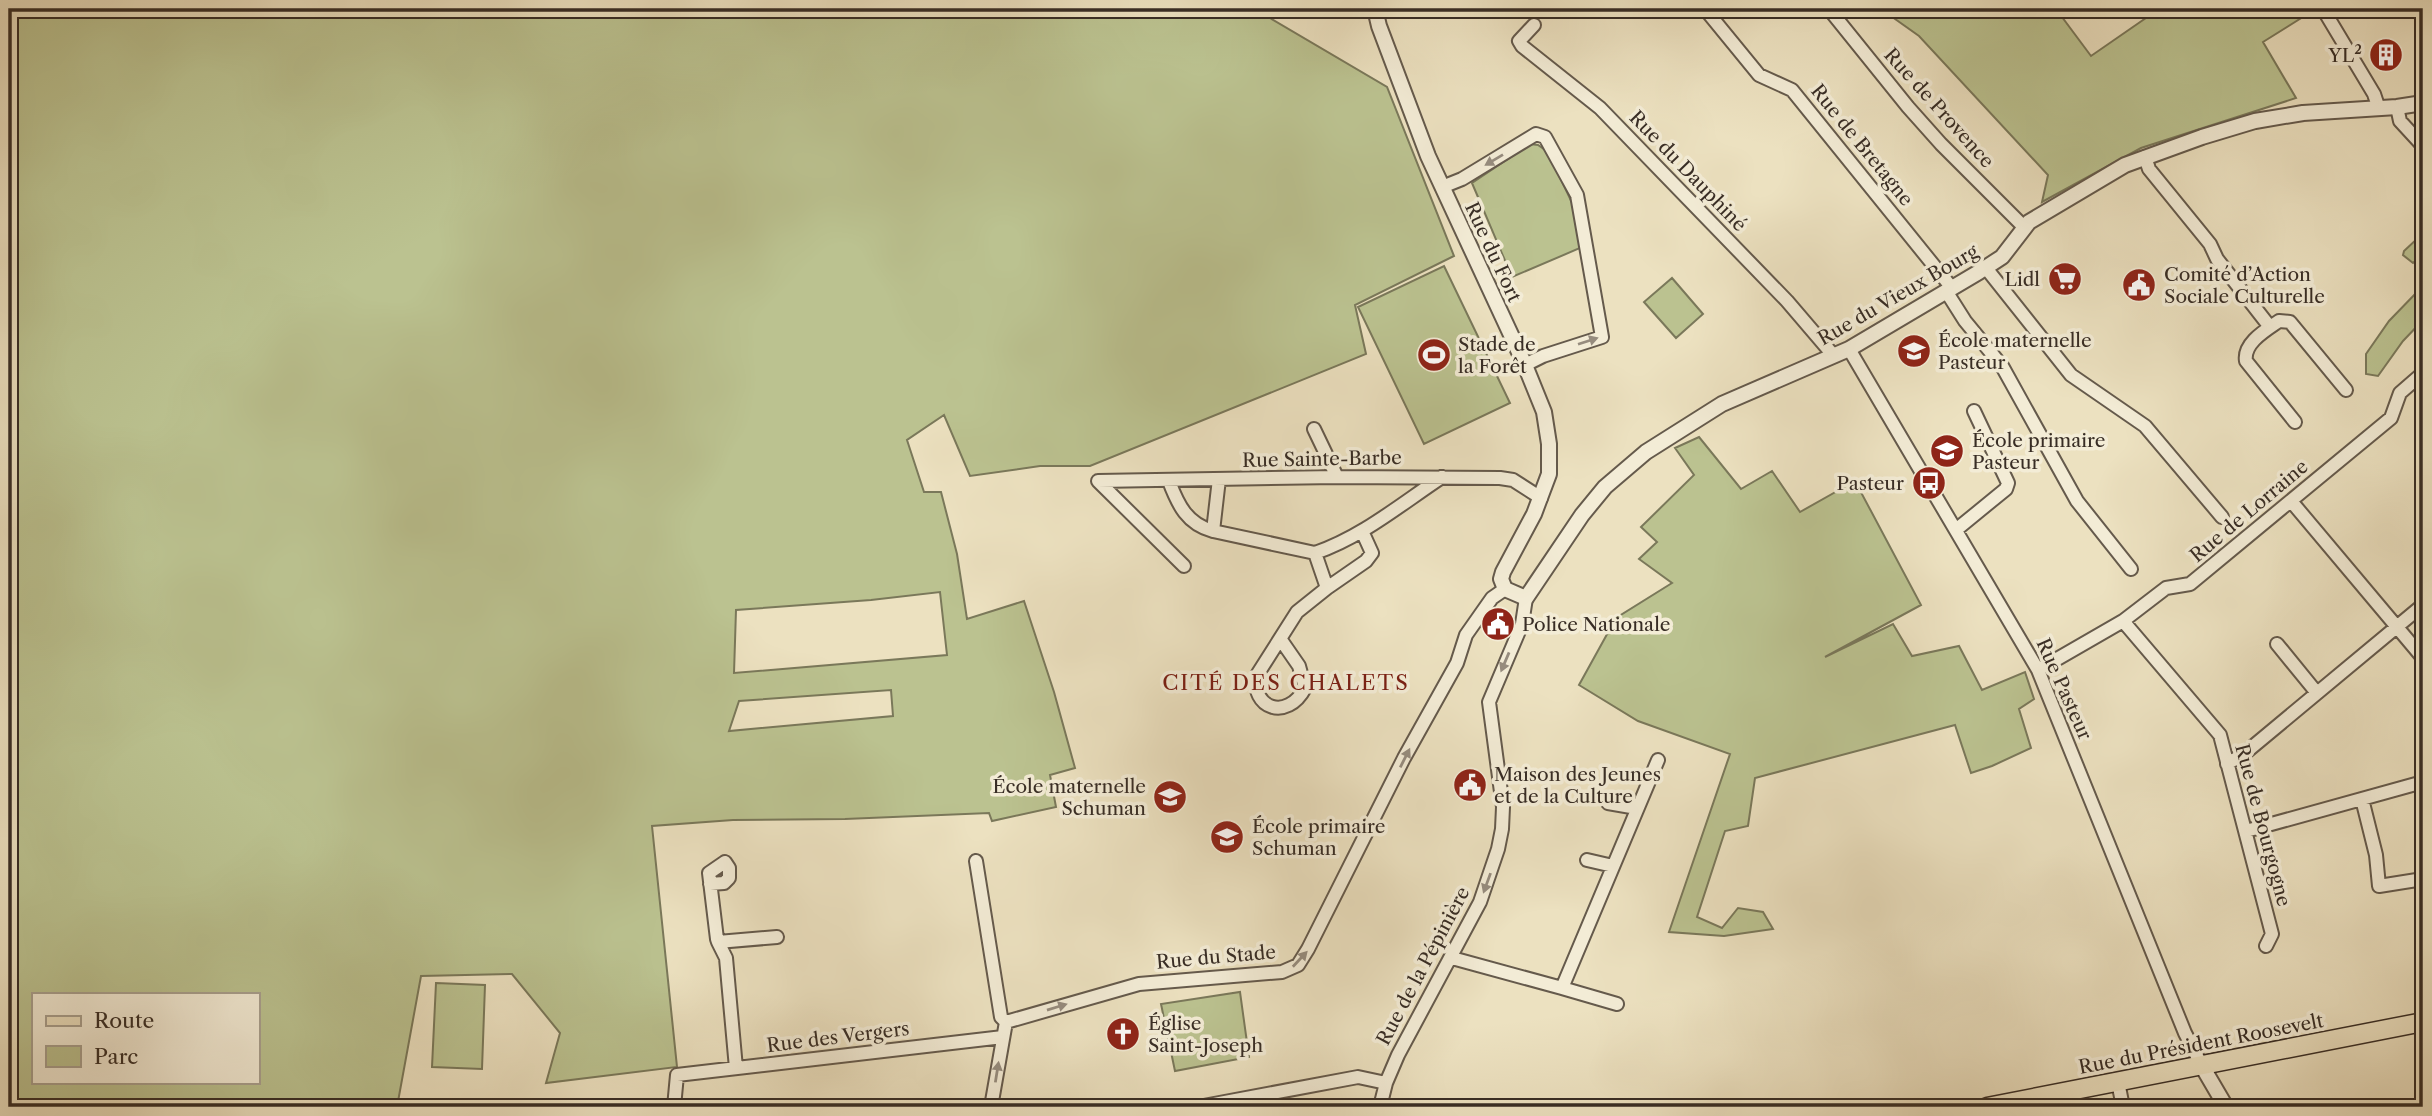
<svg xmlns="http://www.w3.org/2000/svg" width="2432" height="1116" viewBox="0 0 2432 1116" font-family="'Libre Caslon Text',serif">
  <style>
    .green { fill: #bbc290; stroke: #7a785a; stroke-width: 2; fill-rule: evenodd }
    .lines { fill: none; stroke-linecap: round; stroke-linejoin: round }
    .minor-casing { stroke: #655a4c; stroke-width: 16 }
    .tertiary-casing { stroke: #655a4c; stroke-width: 18 }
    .primary-casing { stroke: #382d25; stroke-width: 21 }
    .minor { stroke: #f3ecd6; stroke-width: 12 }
    .tertiary { stroke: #f3ecd6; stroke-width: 14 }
    .primary { stroke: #ece1c0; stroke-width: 18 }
    .oneway { fill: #968c7e }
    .labels { text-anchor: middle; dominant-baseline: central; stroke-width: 7; stroke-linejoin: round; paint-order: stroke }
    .poi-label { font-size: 19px; fill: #382d25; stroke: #f3ecd6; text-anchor: start }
    .street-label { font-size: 19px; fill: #382d25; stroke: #f3ecd6 }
    .neighbourhood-label { font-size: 21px; letter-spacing: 2px; fill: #7a1f14; stroke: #f3ecd6 }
  </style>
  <rect width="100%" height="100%" fill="#ece1c0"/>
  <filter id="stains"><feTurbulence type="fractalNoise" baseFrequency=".00286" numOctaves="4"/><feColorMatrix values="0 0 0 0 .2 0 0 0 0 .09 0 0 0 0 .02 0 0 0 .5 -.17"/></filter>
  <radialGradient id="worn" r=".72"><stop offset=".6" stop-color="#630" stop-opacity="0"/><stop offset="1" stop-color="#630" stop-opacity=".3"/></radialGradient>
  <!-- green -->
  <path class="green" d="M9,9H1304L1270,18L1387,87L1454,256L1355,305L1366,354L1090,466H1040L970,476L944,415L907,440L924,492H941L957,554L967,619L1024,601L1054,692L1075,768L1050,775L1056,807L992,821L989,813L845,819L733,820L652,826L677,1067L546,1083L560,1033L512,974L421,976L397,1107H9ZM940,592L947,655L734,673L736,610L871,600ZM891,690L893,716L729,731L739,701ZM33,995H257V1083H33Z
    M1881,9H2056L2091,56L2159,9L2314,10L2263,42L2296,98L2141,148L2042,202L2048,175L1919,36Z
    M1530,144L1538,145L1548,152L1574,207L1580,248L1512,277L1472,183Z
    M2419,237H2423V254L2413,263L2403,255L2404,251Z
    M1444,266L1510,403L1424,444L1358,307Z
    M1672,278L1703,314L1676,338L1644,302Z
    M2419,290L2423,292V320L2403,341L2378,376L2366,374V354L2389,321Z
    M1699,437L1741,489L1772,471L1800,512L1855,481L1921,605L1825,657L1893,624L1912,656L1959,646L1982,690L2025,672L2034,699L2019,709L2031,748L1992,766L1971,773L1955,725L1755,778L1748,826L1725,831L1697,917L1722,928L1738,908L1763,912L1773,929L1724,936L1669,932L1730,754L1638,721L1579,685L1616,618L1672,583L1639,559L1657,542L1641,527L1694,475L1675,448Z
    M436,983L485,985L482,1069L432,1067Z
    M1240,992L1249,1057L1175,1071L1161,1004Z"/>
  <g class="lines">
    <!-- minor casing -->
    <g class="minor-casing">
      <path id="minor" d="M1705,9L1759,75L1792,90L1952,288
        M1829,9L1908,107L1941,144L2025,228
        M2323,9L2374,94L2379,109
        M1534,25L1519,41L1522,46L1600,108L1787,301L1834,356
        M2397,107L2400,121L2423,146
        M2145,157L2149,169L2210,244L2217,259L2270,327
        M1442,187L1462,179L1536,134L1545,137L1577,195L1602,337L1543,356L1525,365
        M1986,268L2071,375L2145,426L2222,517
        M1946,291L1965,321L2002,366L2077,501L2131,569
        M1849,349L2038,670L2185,1033L2202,1066
        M2295,422L2246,361C2243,343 2266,330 2279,321L2290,322L2346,390
        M1314,429L1337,477
        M1219,479L1213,531L1315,553
        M1098,481L1337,477L1500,478L1513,480L1541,498
        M1098,481L1184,566
        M1169,481C1178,505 1187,524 1213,531
        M2291,501L2423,658
        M1957,529L2006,489L2008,483L1974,411
        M1327,588L1366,561L1372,553L1362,531
        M2123,621L2220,735L2272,934L2266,946
        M1281,640L1299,666L1305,688C1287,722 1250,708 1257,675L1297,612L1327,588L1315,553C1362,537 1401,504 1442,477
        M2277,644L2317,693
        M2038,670L2123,621L2166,588L2190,584L2391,418L2400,393L2423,373
        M2227,764L2245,753L2423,605
        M2362,799L2376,855L2379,886L2423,879
        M1608,803L1637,808
        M2246,831L2423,782
        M1587,860L1613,866
        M976,861L1001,1017L1006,1022
        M710,884L724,883L729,878V868L725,862L709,873L717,939L718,942
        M1452,958L1562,988L1658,760
        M1562,988L1617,1004
        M736,1068L726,958L718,942L777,937
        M2118,1082L2123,1107
        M401,1107L402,1106
        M674,1107L677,1075L1003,1037
        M991,1107L1006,1022L1139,984L1282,972L1298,965L1308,949L1404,758L1457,663L1466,635L1492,598L1505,589
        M1198,1107L1358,1077L1386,1083
        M1380,1107L1386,1083L1398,1055L1480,902L1498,849L1502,829L1503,807L1489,702L1522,624L1526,598"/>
    </g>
    <!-- tertiary casing -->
    <g class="tertiary-casing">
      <path id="tertiary" d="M1375,9L1379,26L1428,156L1525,365L1544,412L1549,444V474L1534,514L1503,572L1501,579L1505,589L1526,598L1582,515L1605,487L1646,452L1722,404L1849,349L1979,272L2002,257L2029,222L2125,165L2202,137L2255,121L2303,113L2397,107L2423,103
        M2202,1066L2226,1107"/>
    </g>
    <!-- primary casing -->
    <g class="primary-casing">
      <path id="primary" d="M1987,1107L2423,1022"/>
    </g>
    <!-- minor -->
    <use href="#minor" class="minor"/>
    <!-- tertiary -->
    <use href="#tertiary" class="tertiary"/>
    <!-- primary -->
    <use href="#primary" class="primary"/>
  </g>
  <!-- one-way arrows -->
  <defs><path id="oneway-solid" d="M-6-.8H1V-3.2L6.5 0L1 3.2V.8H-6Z" transform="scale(1.75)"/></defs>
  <g class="oneway">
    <use href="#oneway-solid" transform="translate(1494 160) rotate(149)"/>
    <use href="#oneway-solid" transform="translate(1588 341) rotate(-18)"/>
    <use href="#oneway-solid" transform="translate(1505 662) rotate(113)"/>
    <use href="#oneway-solid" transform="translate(1405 758) rotate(-63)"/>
    <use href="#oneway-solid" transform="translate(1487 883) rotate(110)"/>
    <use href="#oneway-solid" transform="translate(1300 959) rotate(-47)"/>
    <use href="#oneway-solid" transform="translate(1057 1007) rotate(-17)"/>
    <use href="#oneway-solid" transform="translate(997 1072) rotate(-81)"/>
  </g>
  <!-- icons -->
  <defs>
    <g id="building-disc" transform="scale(1.75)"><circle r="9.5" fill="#8f2418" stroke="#f3ecd6"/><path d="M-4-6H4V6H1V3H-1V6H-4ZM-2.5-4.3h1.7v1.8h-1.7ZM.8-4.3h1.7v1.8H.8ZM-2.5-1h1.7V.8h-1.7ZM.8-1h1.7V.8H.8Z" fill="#fff"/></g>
    <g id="supermarket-disc" transform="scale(1.75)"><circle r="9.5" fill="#8f2418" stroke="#f3ecd6"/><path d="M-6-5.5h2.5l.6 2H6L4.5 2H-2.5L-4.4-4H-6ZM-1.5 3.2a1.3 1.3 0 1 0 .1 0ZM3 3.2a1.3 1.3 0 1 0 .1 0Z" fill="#fff"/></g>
    <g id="civic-disc" transform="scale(1.75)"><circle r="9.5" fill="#8f2418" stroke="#f3ecd6"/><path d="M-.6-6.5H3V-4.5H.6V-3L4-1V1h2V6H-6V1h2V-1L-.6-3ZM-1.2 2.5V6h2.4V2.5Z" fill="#fff"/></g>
    <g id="school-disc" transform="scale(1.75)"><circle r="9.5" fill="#8f2418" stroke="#f3ecd6"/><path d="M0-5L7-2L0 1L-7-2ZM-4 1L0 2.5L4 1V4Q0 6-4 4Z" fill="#fff"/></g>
    <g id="stadium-disc" transform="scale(1.75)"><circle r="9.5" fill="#8f2418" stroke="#f3ecd6"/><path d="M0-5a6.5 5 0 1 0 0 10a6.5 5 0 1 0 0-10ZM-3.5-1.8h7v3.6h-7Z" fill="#fff"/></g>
    <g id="bus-disc" transform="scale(1.75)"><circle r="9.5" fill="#8f2418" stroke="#f3ecd6"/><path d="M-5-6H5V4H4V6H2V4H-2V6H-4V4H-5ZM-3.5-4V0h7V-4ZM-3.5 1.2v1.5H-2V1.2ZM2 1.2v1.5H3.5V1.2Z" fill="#fff"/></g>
    <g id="church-disc" transform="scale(1.75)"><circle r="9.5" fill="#8f2418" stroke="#f3ecd6"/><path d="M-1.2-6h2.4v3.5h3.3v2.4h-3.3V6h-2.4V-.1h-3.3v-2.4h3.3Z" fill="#fff"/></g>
  </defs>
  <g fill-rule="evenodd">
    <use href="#building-disc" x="2386" y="55"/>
    <use href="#supermarket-disc" x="2065" y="279"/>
    <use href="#civic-disc" x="2139" y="285"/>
    <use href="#school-disc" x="1914" y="351"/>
    <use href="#stadium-disc" x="1434" y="355"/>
    <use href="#school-disc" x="1947" y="451"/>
    <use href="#bus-disc" x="1929" y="483"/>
    <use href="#civic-disc" x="1498" y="624"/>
    <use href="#civic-disc" x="1470" y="785"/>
    <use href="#school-disc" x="1170" y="797"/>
    <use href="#school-disc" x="1227" y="837"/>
    <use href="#church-disc" x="1123" y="1034"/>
  </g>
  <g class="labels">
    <!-- poi labels -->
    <g class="poi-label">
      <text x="2362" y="55" text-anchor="end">YL²</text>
      <text x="2164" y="274">Comité d’Action<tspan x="2164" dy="22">Sociale Culturelle</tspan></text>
      <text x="2040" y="279" text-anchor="end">Lidl</text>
      <text x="1938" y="340">École maternelle<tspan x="1938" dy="22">Pasteur</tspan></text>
      <text x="1458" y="344">Stade de<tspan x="1458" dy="22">la Forêt</tspan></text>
      <text x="1972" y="440">École primaire<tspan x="1972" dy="22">Pasteur</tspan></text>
      <text x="1904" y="483" text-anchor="end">Pasteur</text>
      <text x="1522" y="624">Police Nationale</text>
      <text x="1494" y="774">Maison des Jeunes<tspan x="1494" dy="22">et de la Culture</tspan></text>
      <text x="1146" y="786" text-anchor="end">École maternelle<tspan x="1146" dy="22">Schuman</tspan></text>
      <text x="1252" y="826">École primaire<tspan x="1252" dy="22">Schuman</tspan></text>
      <text x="1148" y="1023">Église<tspan x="1148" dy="22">Saint-Joseph</tspan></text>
    </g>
    <!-- street labels -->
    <g class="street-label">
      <text transform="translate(1939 108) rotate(48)">Rue de Provence</text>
      <text transform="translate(1862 145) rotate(51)">Rue de Bretagne</text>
      <text transform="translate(1688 171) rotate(46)">Rue du Dauphiné</text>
      <text transform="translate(1493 252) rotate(65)">Rue du Fort</text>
      <text transform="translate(1898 295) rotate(-30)">Rue du Vieux Bourg</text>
      <text transform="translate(1322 459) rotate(-1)">Rue Sainte-Barbe</text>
      <text transform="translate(2249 511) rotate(-40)">Rue de Lorraine</text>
      <text transform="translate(2064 689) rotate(66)">Rue Pasteur</text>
      <text transform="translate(2263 825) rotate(75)">Rue de Bourgogne</text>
      <text transform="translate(1216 957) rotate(-5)">Rue du Stade</text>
      <text transform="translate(1423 966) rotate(-62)">Rue de la Pépinière</text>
      <text transform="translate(838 1037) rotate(-7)">Rue des Vergers</text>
      <text transform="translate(2201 1044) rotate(-11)">Rue du Président Roosevelt</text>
    </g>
    <!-- neighbourhood labels -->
    <g class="neighbourhood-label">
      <text x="1286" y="682">CITÉ DES CHALETS</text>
    </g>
  </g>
  <!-- margin -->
  <rect width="2432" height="1116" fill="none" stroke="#ece1c0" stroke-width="35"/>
  <rect x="10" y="10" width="2411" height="1095" fill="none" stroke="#382d25" stroke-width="3.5"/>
  <rect x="18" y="18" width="2397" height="1081" fill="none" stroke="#382d25" stroke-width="2"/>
  <!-- legend -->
  <rect x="32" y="993" width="228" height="91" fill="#f3ecd6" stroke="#a8a08f" stroke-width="2"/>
  <rect x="46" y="1016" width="35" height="10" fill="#ece1c0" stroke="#a8a08f" stroke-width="2"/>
  <text x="94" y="1028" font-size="21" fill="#382d25">Route</text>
  <rect x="46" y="1046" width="35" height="21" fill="#bbc290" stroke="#a8a08f" stroke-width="2"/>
  <text x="94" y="1064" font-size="21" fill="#382d25">Parc</text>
  <rect width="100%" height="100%" filter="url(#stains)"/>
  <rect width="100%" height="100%" fill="url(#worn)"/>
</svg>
